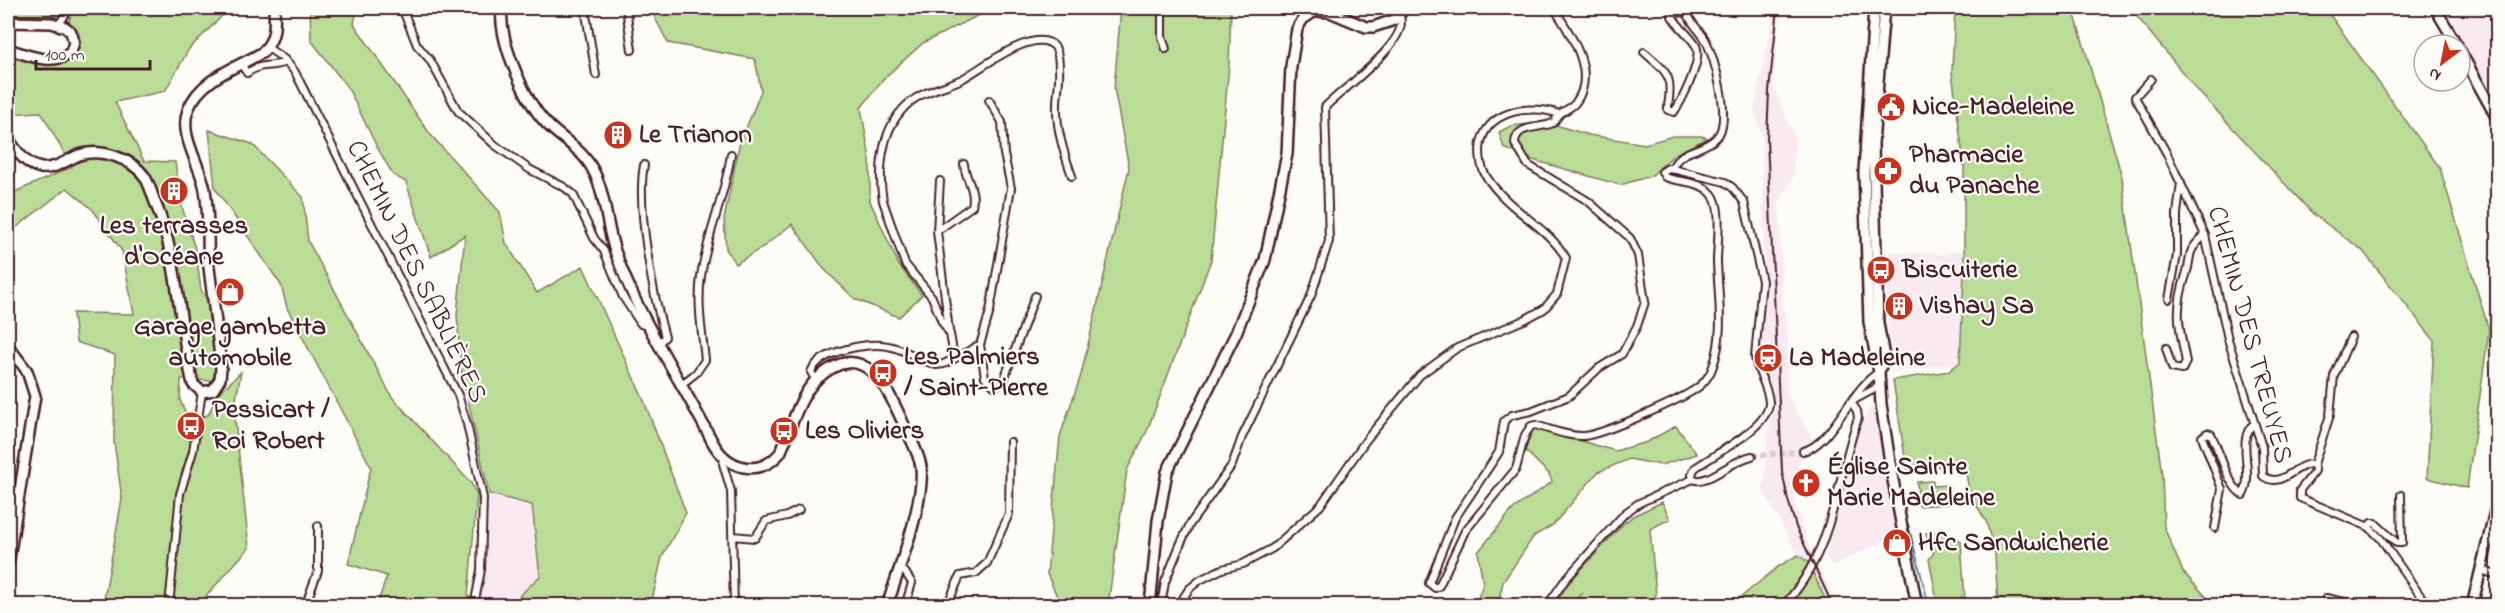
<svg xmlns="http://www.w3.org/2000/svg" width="2505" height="613" viewBox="0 0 2505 613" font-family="'Indie Flower',sans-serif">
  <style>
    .built { fill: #f9eaf2 }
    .green { fill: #badc96; stroke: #827e60; stroke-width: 1.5 }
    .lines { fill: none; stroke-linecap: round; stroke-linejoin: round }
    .stream { stroke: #678692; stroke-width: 2 }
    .street-tunnel { stroke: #d9d0ce; stroke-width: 6; stroke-dasharray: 6 3; stroke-linecap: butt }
    .street-casing { stroke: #4a1f2b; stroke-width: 10 }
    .secondary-casing { stroke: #4a1f2b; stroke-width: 14 }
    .street { stroke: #fdfcf7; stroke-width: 6 }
    .secondary { stroke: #fdfcf7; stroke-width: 9 }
    .rail { stroke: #4a1f2b; stroke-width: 2 }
    .labels { text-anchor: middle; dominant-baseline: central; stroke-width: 4.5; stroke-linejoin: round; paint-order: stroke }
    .poi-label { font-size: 27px; font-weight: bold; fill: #4a1f2b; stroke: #fdfcf7; text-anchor: start }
    .street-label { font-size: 27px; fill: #4a1f2b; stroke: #fdfcf7 }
  </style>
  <rect width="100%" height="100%" fill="#fdfcf7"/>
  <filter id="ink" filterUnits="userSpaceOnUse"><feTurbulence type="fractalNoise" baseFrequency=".0167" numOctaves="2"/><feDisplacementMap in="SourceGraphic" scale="12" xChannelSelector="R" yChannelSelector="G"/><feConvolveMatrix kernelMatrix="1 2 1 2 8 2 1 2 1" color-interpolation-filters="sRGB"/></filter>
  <g filter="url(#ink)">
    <!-- built -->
    <path class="built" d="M1775,8H1781L1773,84L1795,139L1793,177L1779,203L1783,306L1788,339L1787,394L1814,442L1804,448L1798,466L1795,504L1811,552L1838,605H1828L1808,562L1798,555L1763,491L1771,412L1761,351L1767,286L1764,257L1762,136L1754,110Z
      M2462,8H2497V107L2453,31L2457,14Z
      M1963,250L1960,362L1895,372L1889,335L1884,252L1944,254Z
      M1869,407L1875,408L1888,469L1897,534L1833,566L1826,556L1855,442Z
      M489,494L531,505L540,577L510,605L475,606L485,577Z"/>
    <!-- green -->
    <path class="green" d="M8,8H65C55,26 26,18 8,18Z
      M73,8H230L189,49L165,91L115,102L144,161L175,162L182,207L196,252L201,290L210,305L217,372L212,381L181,379L180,400L188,419L208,415L217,395L241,372L234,410L249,548L206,596L209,605H103L122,499L114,442L115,355L76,342L73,313L134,314L122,251L93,210L67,188L8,234V195L72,167L41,112L8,114V55L52,65L80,60L77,54L79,34L68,24Z
      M310,8H357L354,24L430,134L500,212L506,243L537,293L583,266L645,403L686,513L662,557L651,605H510L540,576L532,505L489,494L461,369L457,315L465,235L431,257L406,182L393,175L377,147L348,88L311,40Z
      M650,8H993L923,43L883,79L861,108L870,159V201L899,265L922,295L899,317L855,299L824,269L792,224L766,245L736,264L726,249L724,219L739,146L761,91L755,59L668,43Z
      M1121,8H1231L1229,65L1211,260L1147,431L1127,470L1108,605H1061L1047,574L1060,436L1081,375L1129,168L1114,88Z
      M1955,8H2073L2122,177L2162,475L2164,527L2183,572L2214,605H1998L1995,555L1986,521L1970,495L1964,463L1907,471L1893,380L1949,371L1960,362L1964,272V166L1952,71Z
      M2130,8H2325L2440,168L2489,330L2467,488L2427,478L2434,340L2362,250L2313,214L2196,89Z
      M1545,122L1589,135L1645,144L1673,136H1701L1708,138L1675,154L1651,176L1620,185L1533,160L1504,148L1499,132L1511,126Z
      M209,130L252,144L303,197L308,241L392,397L471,483L477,495L468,597L464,605H377L387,576L348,564L371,467L287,308L281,285L215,188Z
      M1676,426L1697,454L1661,465L1629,459L1598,472L1553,525L1534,536L1503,582L1499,600L1507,605L1475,606L1483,584L1478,552L1513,509L1552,482L1549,474L1525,450L1534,427L1615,451L1647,442Z
      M1933,481V486L1949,485L1950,504L1919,506L1917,482Z
      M1662,502L1670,519L1650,529L1656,595L1651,605H1573L1583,592L1570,605H1555L1568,584L1621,526L1633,516Z
      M1946,532L1961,541L1965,600H1937L1929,559L1934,553L1928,544L1926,533Z
      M1798,555L1808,562L1828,605L1730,606L1779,566Z"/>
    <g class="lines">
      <!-- stream -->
      <path class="stream" d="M1908,524L1929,606"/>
      <!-- street-tunnel -->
      <path class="street-tunnel" d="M1752,456L1803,451"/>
      <!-- street casing -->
      <g class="street-casing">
        <path id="street" d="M402,8L417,45L430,60L458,111L495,145L529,169L564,187L573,194L594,238L604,251L623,297L641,324L649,327
          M585,8L596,75
          M626,8L632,50
          M1162,8V37L1166,49
          M1554,8C1569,32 1598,72 1576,102C1573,107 1567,109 1561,113C1558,115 1556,120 1553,123C1540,129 1515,124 1515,144L1528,165L1588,201L1630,238L1638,255L1645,302L1637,326L1622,354L1599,368L1569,396L1531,411L1512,415L1504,421L1499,452L1455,518L1429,583L1435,588L1439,586L1465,531L1516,469L1525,435L1531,426L1535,425C1550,429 1568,437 1584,436C1604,434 1686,398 1701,385C1706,380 1711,373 1713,366C1725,334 1718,295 1717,261C1717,244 1723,207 1712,194C1699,180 1681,183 1665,177L1662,172L1668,168L1725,182L1733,188L1744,202L1762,281L1755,357C1757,373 1768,386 1769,402C1770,427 1713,455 1695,468L1692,474L1693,479
          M59,25L69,8
          M268,48L284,59L295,72L458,395L467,424L483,498L481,570L474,606
          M1644,52C1668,73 1673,75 1668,107V110L1674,112C1682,101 1703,59 1696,46C1690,35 1678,27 1672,16L1674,13L1687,12C1690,23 1699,29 1705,39C1715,58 1733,122 1716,138C1702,152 1681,148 1672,168
          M241,64L247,73C265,61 269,69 286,62
          M2151,79L2135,97L2166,152L2205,235L2228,339L2262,447L2263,476C2282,490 2296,462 2314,464L2315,471L2300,490V498L2369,527L2381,539L2422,598L2434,604L2450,606
          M989,100L1002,122L1004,154L1011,188L990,311L980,345L985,377L994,386L1003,382L1035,296
          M644,165C636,207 653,295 665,337L659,343
          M940,181L937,231L972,206C976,189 965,179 964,164
          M937,231L949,331
          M2169,299L2177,255V214L2181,182
          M2166,348L2172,368L2182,370L2186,362C2179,326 2174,311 2186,275C2193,254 2184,254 2205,235
          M954,357L950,334L942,322L932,297L905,264L883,201C878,172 881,133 902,110C918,91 941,89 962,79C980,70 1036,24 1055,47C1058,52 1059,63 1059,69C1060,82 1057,93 1057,105C1056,129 1064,153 1072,176
          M816,381L811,372C819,351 867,342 888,346C905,349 920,360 936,365L944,364L980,345
          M682,384L696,373L705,360C702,332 697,304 701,276C707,235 725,196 731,154
          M1852,401L1880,386
          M1803,451C1832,445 1850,389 1879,372
          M724,459L723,464L731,491L734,606
          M2314,464L2330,415L2334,376L2351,337
          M2369,527L2371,523H2375L2397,543H2402L2401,495
          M2215,528L2222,489L2202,437L2207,433L2211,434C2220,451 2227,485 2243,495C2255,474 2235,438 2254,424
          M733,536L755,538L766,521L787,516L799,510
          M898,570L905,572L912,583L905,606
          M2482,570L2498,576
          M2326,598L2364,606
          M169,606L180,494L193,451L202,392
          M305,606L318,571V526
          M947,606L960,576L976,573L987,563L1009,514L1010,442
          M1161,606L1165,582L1180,545L1190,524L1232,465L1242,437L1311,296L1329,241L1325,107C1341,90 1414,39 1399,15
          M1178,606L1189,589L1200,580L1222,569L1243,564L1273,548L1320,506L1366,440L1420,375L1457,348L1524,320L1544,309L1557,294L1566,258C1547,225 1508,211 1486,176C1481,168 1480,159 1480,150C1482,111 1529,103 1559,114
          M1547,606L1565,580L1625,513L1639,503L1693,479C1707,486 1733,459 1752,456
          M1783,606C1834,553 1835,484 1858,418L1857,411L1851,402
          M2410,606L2422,598"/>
      </g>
      <!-- secondary casing -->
      <g class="secondary-casing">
        <path id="secondary" d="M502,8C498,40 526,105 550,127C566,142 584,151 594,172C606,196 606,225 615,251C638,318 680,378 712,441C726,468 758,479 780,453C791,430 798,397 817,379C864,336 887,387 904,425C910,438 919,453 921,467C925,502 898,571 887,606
          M1874,8L1864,172L1869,322L1879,372L1881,404L1892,475L1917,606
          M2435,8L2457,45
          M8,22L51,23L65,27L71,32L74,42L71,52C53,67 28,55 8,49
          M2460,51L2498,120
          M8,138C16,150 25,165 41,168C54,170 67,160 79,155C100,148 132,158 145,177C149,184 152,193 155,202C179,260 178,323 193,384L202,392L213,390L220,379L221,368C218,334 213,301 209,267C207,240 210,212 204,185C198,161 179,134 188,110C200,78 237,68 263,52C276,38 275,25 274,8
          M8,346L27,371L35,396L8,564
          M1879,372L1884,357L1878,323L1873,144L1884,8
          M1150,606L1158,521L1167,472L1236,333L1265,260L1287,154L1291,66L1297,29L1303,19L1315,11L1330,12L1366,27H1373L1394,20L1405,8
          M2472,606L2498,499"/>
      </g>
      <!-- street -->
      <use href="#street" class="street"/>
      <!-- secondary -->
      <use href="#secondary" class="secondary"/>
      <!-- rail -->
      <path class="rail" d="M1778,8L1769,91L1767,139L1782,471L1788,500L1796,527L1833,606"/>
    </g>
  </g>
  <!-- icons -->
  <defs>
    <g id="civic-disc" transform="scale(1.5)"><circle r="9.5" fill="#c8321e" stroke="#fdfcf7"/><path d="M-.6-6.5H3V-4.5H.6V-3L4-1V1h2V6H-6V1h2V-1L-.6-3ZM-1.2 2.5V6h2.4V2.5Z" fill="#fff"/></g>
    <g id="building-disc" transform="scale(1.5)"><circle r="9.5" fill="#c8321e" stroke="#fdfcf7"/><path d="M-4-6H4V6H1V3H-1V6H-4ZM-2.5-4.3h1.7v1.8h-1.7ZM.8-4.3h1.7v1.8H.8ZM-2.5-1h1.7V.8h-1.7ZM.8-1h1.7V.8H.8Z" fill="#fff"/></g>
    <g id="pharmacy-disc" transform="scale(1.5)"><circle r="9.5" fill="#c8321e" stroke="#fdfcf7"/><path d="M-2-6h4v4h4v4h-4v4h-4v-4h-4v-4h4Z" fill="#fff"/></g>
    <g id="bus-disc" transform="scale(1.5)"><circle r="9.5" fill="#c8321e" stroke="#fdfcf7"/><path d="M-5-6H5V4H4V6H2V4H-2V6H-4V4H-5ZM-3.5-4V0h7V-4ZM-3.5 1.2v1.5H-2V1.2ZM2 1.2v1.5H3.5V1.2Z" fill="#fff"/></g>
    <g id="shop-disc" transform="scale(1.5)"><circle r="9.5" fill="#c8321e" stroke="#fdfcf7"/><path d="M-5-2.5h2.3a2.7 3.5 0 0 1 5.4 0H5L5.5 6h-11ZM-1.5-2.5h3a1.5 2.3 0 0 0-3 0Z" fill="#fff"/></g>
    <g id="station-disc" transform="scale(1.5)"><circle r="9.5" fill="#c8321e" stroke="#fdfcf7"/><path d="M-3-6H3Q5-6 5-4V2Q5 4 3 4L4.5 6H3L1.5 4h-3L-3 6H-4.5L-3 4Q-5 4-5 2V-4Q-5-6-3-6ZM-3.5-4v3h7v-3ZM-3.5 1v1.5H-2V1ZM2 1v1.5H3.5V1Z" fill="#fff"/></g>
    <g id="church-disc" transform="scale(1.5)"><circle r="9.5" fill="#c8321e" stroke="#fdfcf7"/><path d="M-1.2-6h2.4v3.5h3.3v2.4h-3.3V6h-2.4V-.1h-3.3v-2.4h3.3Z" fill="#fff"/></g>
  </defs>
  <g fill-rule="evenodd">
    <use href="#civic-disc" x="1891" y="107"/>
    <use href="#building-disc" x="618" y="135"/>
    <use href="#pharmacy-disc" x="1888" y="171"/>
    <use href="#building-disc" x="174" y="191"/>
    <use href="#bus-disc" x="1881" y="270"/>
    <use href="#shop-disc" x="230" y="292"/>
    <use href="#building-disc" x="1899" y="306"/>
    <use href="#station-disc" x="1768" y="358"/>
    <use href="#bus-disc" x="883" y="373"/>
    <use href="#bus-disc" x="191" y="426"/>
    <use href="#bus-disc" x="784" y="431"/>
    <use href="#church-disc" x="1806" y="483"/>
    <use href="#shop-disc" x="1897" y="543"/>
  </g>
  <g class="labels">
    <!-- poi labels -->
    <g class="poi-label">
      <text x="1912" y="107">Nice-Madeleine</text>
      <text x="639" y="135">Le Trianon</text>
      <text x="1909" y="155">Pharmacie<tspan x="1909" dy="31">du Panache</tspan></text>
      <text x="174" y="226" text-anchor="middle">Les terrasses<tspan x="174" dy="31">d'Océane</tspan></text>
      <text x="1902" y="270">Biscuiterie</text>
      <text x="1920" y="306">Vishay Sa</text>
      <text x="230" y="327" text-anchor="middle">Garage gambetta<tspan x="230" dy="31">automobile</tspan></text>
      <text x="904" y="357">Les Palmiers<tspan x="904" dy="31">/ Saint-Pierre</tspan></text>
      <text x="1789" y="358">La Madeleine</text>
      <text x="212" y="410">Pessicart /<tspan x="212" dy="31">Roi Robert</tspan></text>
      <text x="805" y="431">Les Oliviers</text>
      <text x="1827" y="467">Église Sainte<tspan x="1827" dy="31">Marie Madeleine</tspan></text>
      <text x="1918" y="543">Hfc Sandwicherie</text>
    </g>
    <!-- street labels -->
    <g class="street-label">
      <text transform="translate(416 272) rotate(64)">CHEMIN DES SABLIÈRES</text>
      <text transform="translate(2249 335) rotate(75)">CHEMIN DES TREUYES</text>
    </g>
  </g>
  <!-- margin -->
  <rect width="2505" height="613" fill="none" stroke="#fdfcf7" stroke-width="30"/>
  <rect x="15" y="15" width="2475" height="583" fill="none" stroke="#4a1f2b" stroke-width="2" filter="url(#ink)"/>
  <!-- north arrow -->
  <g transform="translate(2442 63) rotate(212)"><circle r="28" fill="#fdfcf7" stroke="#b5a4a5" stroke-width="1.5"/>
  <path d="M0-4.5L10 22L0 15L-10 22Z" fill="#c8321e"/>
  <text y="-9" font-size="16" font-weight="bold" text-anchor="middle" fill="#4a1f2b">N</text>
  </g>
  <!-- scale -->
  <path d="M36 60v9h114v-9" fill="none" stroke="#4a1f2b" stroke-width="3"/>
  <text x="45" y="60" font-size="18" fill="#4a1f2b" stroke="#fdfcf7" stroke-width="4.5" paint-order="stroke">100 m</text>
</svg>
